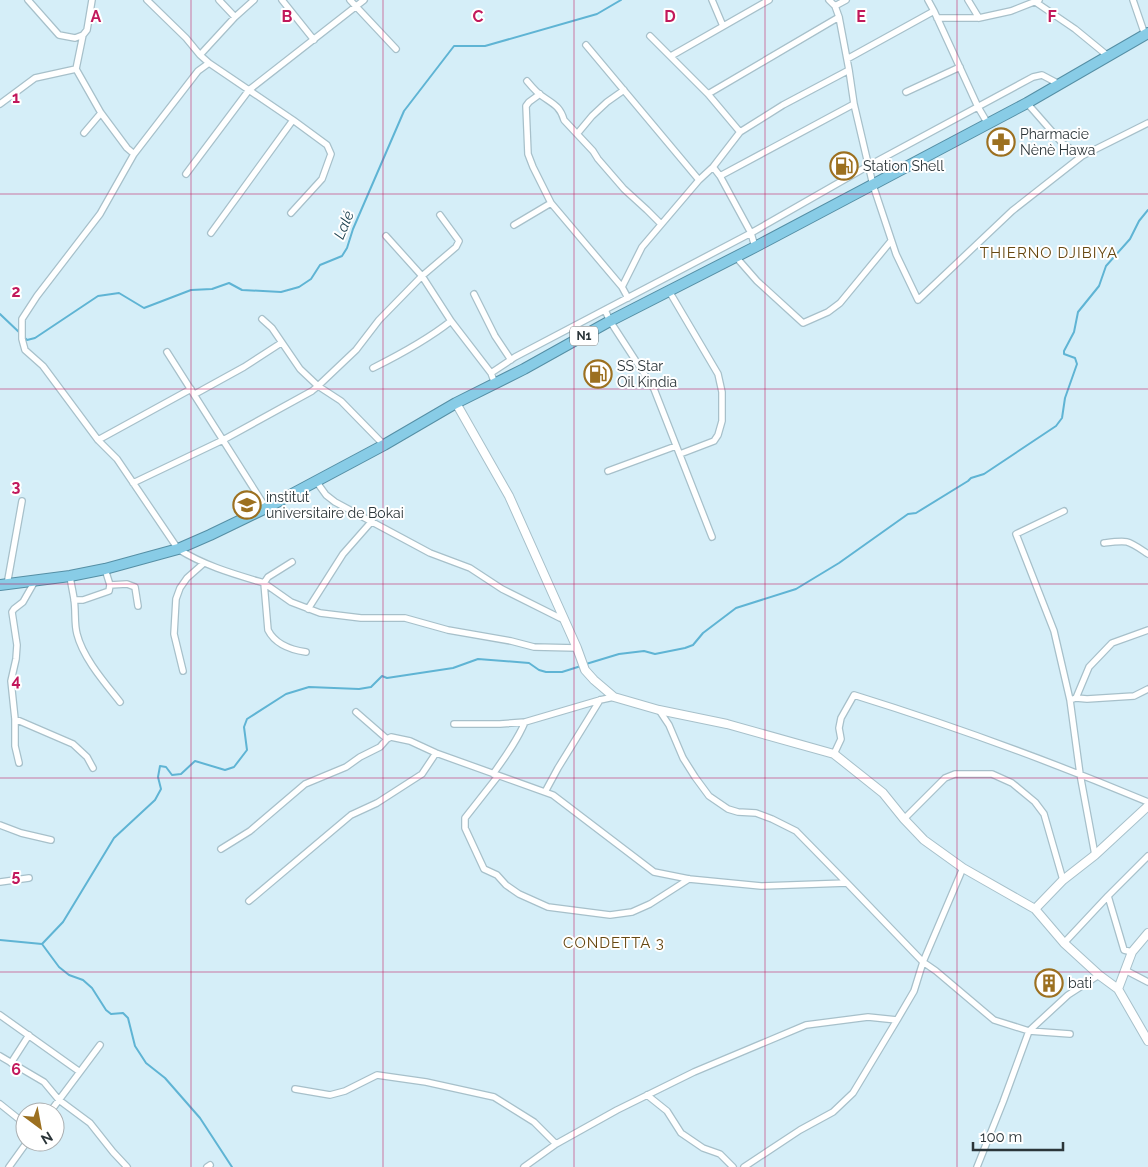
<svg xmlns="http://www.w3.org/2000/svg" width="1148" height="1167" viewBox="0 0 1148 1167" font-family="Raleway,sans-serif">
  <style>
    .lines { fill: none; stroke-linecap: round; stroke-linejoin: round }
    .stream { stroke: #5fb4d4; stroke-width: 2 }
    .minor-casing { stroke: #a7c0ca; stroke-width: 8 }
    .tertiary-casing { stroke: #a7c0ca; stroke-width: 10 }
    .trunk-casing { stroke: #558fa5; stroke-width: 12 }
    .minor { stroke: #fff; stroke-width: 5.5 }
    .tertiary { stroke: #fff; stroke-width: 8 }
    .trunk { stroke: #88cce6; stroke-width: 10 }
    .grid { fill: none; stroke: #c2185b; stroke-width: 1; stroke-opacity: 0.55 }
    .labels { text-anchor: middle; dominant-baseline: central; stroke-width: 4; stroke-linejoin: round; paint-order: stroke }
    .shield { fill: #fff; stroke: #6b7274; stroke-width: 1 }
    .shield-label { font-size: 12px; font-weight: bold; fill: #2b3539 }
    .poi-label { font-size: 14px; fill: #2b3539; stroke: #fff; text-anchor: start }
    .water-label { font-size: 15px; font-style: italic; fill: #183e4c; stroke: #fff }
    .neighbourhood-label { font-size: 15px; letter-spacing: 1px; fill: #674811; stroke: #fff }
    .grid-label { font-size: 16px; text-anchor: middle; font-weight: bold; fill: #c2185b; stroke: #fff; stroke-width: 4; stroke-linejoin: round; paint-order: stroke }
  </style>
  <rect width="100%" height="100%" fill="#d5eef8"/>
  <g class="lines">
    <!-- stream -->
    <path class="stream" d="M0,314L21,334
      M24,337L27,340L35,338L98,296L119,293L144,308L191,290L212,289L229,283L242,290L281,292L299,287L311,279L320,265L342,256L347,248L353,229L404,111L454,46H485L597,14L621,0
      M586,664L619,654L644,651L655,654L685,648L693,645L703,633L736,608L796,589L839,563L908,514L916,513L968,481L971,478L984,474L1056,426L1062,418L1065,398L1077,364L1075,358L1064,354V351L1074,332L1078,312L1099,286L1106,266L1130,239L1139,221L1148,210
      M0,940L42,944L59,967L69,975L83,980L92,988L106,1010L111,1014L123,1013L128,1018L135,1046L146,1063L165,1078L200,1118L232,1167
      M42,944L63,922L114,838L155,800L161,789L158,777L160,766L166,767L172,775L181,774L195,761L225,770L234,767L247,750L244,727L247,719L286,694L309,687L359,689L371,687L382,676L387,678L453,668L478,659L529,663L539,670L546,672H562L581,666"/>
    <!-- minor casing -->
    <g class="minor-casing">
      <path id="minor" d="M28,0L59,35L75,38L83,35L87,30L92,0
        M147,0L186,38L200,55L209,63
        M219,0L235,17
        M282,0L314,40
        M350,0L396,49
        M712,0L723,26
        M829,0L835,6L839,17L849,70L854,104L873,185L896,254L918,300L1012,211L1082,156L1148,123
        M928,0L934,11L978,107L988,124
        M968,0L979,18
        M1133,0L1145,35
        M1034,1L1075,29L1108,56
        M835,6L846,0
        M937,18H979L1011,11L1039,0
        M83,35L76,69L101,113L127,148L134,154
        M650,36L708,94L740,132
        M586,45L699,180
        M200,55L235,17L254,0
        M671,56L769,0
        M847,59L934,11
        M527,81C532,87 536,92 542,96C553,104 560,106 564,120L593,151L598,159L624,189L647,210L661,224
        M906,92L960,67
        M540,94L529,102L526,106L528,154L533,167L551,203L622,287
        M708,94L839,17
        M1027,103L1062,143L1082,156
        M0,104L35,78L76,69
        M84,133L101,113
        M577,134L592,116L607,102L624,90
        M713,167L720,176L751,233L755,247
        M186,174L249,90L364,0
        M720,176L854,104
        M291,213L322,179L331,154L327,145L293,120L209,63L198,71L134,154L100,214L37,296L22,319V339L25,350L43,366L98,440L117,459L178,549C205,566 234,574 264,583L268,630C275,644 292,650 306,652
        M514,225L551,203
        M211,233L293,120
        M386,236L422,276L451,321L491,373L495,384
        M736,257L757,281L803,323L828,312L840,303L891,241
        M669,291L718,374L722,392V421L718,435L714,441L680,454
        M474,294L495,336L511,360
        M628,298L622,287L642,247L699,180L713,167L740,132L783,105L849,70
        M605,310L610,321L654,389L712,537
        M262,319L272,328L300,369L318,386L341,401L384,445
        M167,352L266,508
        M373,368C401,354 427,340 451,321
        M491,373L515,357L751,233L868,166L1033,77L1042,75L1059,84
        M195,394L244,367L281,343
        M98,440L191,389
        M608,471L676,446
        M316,481L326,495L335,502L430,553L470,568L502,589L560,618L565,620
        M133,483L223,440L312,391L318,386L356,350L379,320L422,276L456,247L459,241L440,215
        M1064,511L1016,534L1054,631L1070,700L1080,774L1095,855
        M1104,543C1129,540 1127,540 1148,554
        M292,562L268,577L264,583L291,602L320,613L361,618H405L448,630L511,641L534,647L577,648
        M70,576C71,584 73,592 74,599C76,611 74,623 77,634C83,658 105,683 120,702
        M7,585L22,501
        M110,585L127,584L135,587L138,606
        M74,600H83L109,591L110,585L105,569
        M308,609L343,554L372,521
        M183,671L174,634L176,599L180,588L187,578L204,563
        M1076,698L1087,699L1134,696L1148,689
        M1070,700L1076,698L1089,667L1112,643L1148,630
        M659,710L669,725L683,758L695,777L709,796L728,809L738,812L756,813L772,819L796,831L847,883
        M356,712L387,739
        M15,719L73,744L87,757L93,768
        M454,724H500L525,722
        M834,754L841,739L839,728L841,718L854,695C954,726 1052,762 1148,802
        M19,763L15,746V719L11,681L16,659L17,645L12,612L14,609L23,602L35,581
        M493,774C505,757 517,741 525,722L600,700L614,697
        M498,776L465,818V828L484,869L497,875L506,885L519,894L548,907L610,915L632,912L650,904L689,879
        M545,792L558,768L600,700
        M904,819L945,778L955,774H992L1012,783L1035,802L1044,814L1063,880
        M0,825L21,833L51,840
        M221,849L250,831L305,784L346,767L360,757L380,747L387,739L391,737L410,741L436,753L553,795L654,872L689,879L761,886L847,883L923,962L936,971L994,1020L1029,1031L1070,1034
        M0,882L29,878
        M249,901L351,815L377,803L422,774L436,753
        M1064,943L1108,896
        M1132,952L1124,950L1108,896L1148,856
        M1125,970L1148,982
        M0,1015L80,1072
        M0,1056L44,1082L59,1100L90,1123L113,1152L127,1167
        M11,1063L29,1035
        M295,1089L330,1095L345,1091L377,1075L426,1082L494,1097L534,1122L556,1144
        M647,1095L667,1111L681,1133L703,1148L720,1154L733,1167
        M0,1104L25,1124
        M50,1112L100,1045
        M9,1167L27,1142
        M207,1167L210,1165
        M524,1167L556,1144L617,1110L694,1072L806,1025L868,1017L897,1020L914,991L923,962L963,868
        M744,1167L800,1130L833,1112L853,1093L897,1020
        M977,1167L1003,1102L1029,1031L1068,995L1099,975"/>
    </g>
    <!-- tertiary casing -->
    <g class="tertiary-casing">
      <path id="tertiary" d="M456,403L509,496L577,648L585,670L594,680L614,697L659,710L727,724L834,754L883,793L904,819L924,840L963,868L1035,909L1064,943L1099,975L1118,989
        M1035,909L1063,880L1095,855L1148,806
        M1148,933L1132,952L1118,989L1148,1041"/>
    </g>
    <!-- trunk casing -->
    <g class="trunk-casing">
      <path id="trunk" d="M0,585L70,576L105,569L178,549L210,535L266,508L384,445L456,403L524,369L610,321L755,247L1027,103L1148,33"/>
    </g>
    <!-- minor -->
    <use href="#minor" class="minor"/>
    <!-- tertiary -->
    <use href="#tertiary" class="tertiary"/>
    <!-- trunk -->
    <use href="#trunk" class="trunk"/>
  </g>
  <!-- grid -->
  <path class="grid" d="M191,0V1167M383,0V1167M574,0V1167M765,0V1167M957,0V1167M0,194H1148M0,389H1148M0,584H1148M0,778H1148M0,972H1148"/>
  <!-- icons -->
  <defs>
    <g id="pharmacy-ring" transform="scale(1.4375)"><circle r="9.5" fill="#fff" stroke="#9c7020" stroke-width="1.5"/><path d="M-2-6h4v4h4v4h-4v4h-4v-4h-4v-4h4Z" fill="#9c7020"/></g>
    <g id="fuel-ring" transform="scale(1.4375)"><circle r="9.5" fill="#fff" stroke="#9c7020" stroke-width="1.5"/><path d="M-5.5-6h7V0h2V4h1.3V-2.5L3-4.5l.8-.8L6-3V5H2.5V1h-1V6h-7ZM-4.2-4.7v3.2H.2V-4.7Z" fill="#9c7020"/></g>
    <g id="university-ring" transform="scale(1.4375)"><circle r="9.5" fill="#fff" stroke="#9c7020" stroke-width="1.5"/><path d="M0-5L7-2L0 1L-7-2ZM-4 1L0 2.5L4 1V4Q0 6-4 4Z" fill="#9c7020"/></g>
    <g id="building-ring" transform="scale(1.4375)"><circle r="9.5" fill="#fff" stroke="#9c7020" stroke-width="1.5"/><path d="M-4-6H4V6H1V3H-1V6H-4ZM-2.5-4.3h1.7v1.8h-1.7ZM.8-4.3h1.7v1.8H.8ZM-2.5-1h1.7V.8h-1.7ZM.8-1h1.7V.8H.8Z" fill="#9c7020"/></g>
  </defs>
  <g fill-rule="evenodd">
    <use href="#pharmacy-ring" x="1001" y="142"/>
    <use href="#fuel-ring" x="844" y="166"/>
    <use href="#fuel-ring" x="598" y="374"/>
    <use href="#university-ring" x="247" y="505"/>
    <use href="#building-ring" x="1049" y="983"/>
  </g>
  <g class="labels">
    <!-- shield labels -->
    <rect class="shield" x="570" y="326.5" width="28" height="19" rx="4"/>
    <g class="shield-label">
      <text x="584" y="336">N1</text>
    </g>
    <!-- poi labels -->
    <g class="poi-label">
      <text x="1020" y="134">Pharmacie<tspan x="1020" dy="16">Nènè Hawa</tspan></text>
      <text x="863" y="166">Station Shell</text>
      <text x="617" y="366">SS Star<tspan x="617" dy="16">Oil Kindia</tspan></text>
      <text x="266" y="497">institut<tspan x="266" dy="16">universitaire de Bokai</tspan></text>
      <text x="1068" y="983">bati</text>
    </g>
    <!-- water labels -->
    <g class="water-label">
      <text transform="translate(344 225) rotate(-67)">Lalé</text>
    </g>
    <!-- neighbourhood labels -->
    <g class="neighbourhood-label">
      <text x="1049" y="253">THIERNO DJIBIYA</text>
      <text x="614" y="943">СONDETTA 3</text>
    </g>
  </g>
  <g class="grid-label">
    <text x="96" y="22">A</text>
    <text x="287" y="22">B</text>
    <text x="478" y="22">C</text>
    <text x="670" y="22">D</text>
    <text x="861" y="22">E</text>
    <text x="1052" y="22">F</text>
    <text x="16" y="103">1</text>
    <text x="16" y="297">2</text>
    <text x="16" y="492">3</text>
    <text x="16" y="686">4</text>
    <text x="16" y="881">5</text>
    <text x="16" y="1075">6</text>
  </g>
  <!-- north arrow -->
  <g transform="translate(40 1127) rotate(148)"><circle r="24" fill="#ffffff" stroke="#aaaeb0"/>
  <path d="M0-4L9 19L0 12L-9 19Z" fill="#9c7020"/>
  <text y="-8" font-size="14" font-weight="bold" text-anchor="middle" fill="#2b3539">N</text>
  </g>
  <!-- scale -->
  <path d="M973 1142v8h90v-8" fill="none" stroke="#2b3539" stroke-width="2.5"/>
  <text x="980" y="1142" font-size="15" fill="#2b3539" stroke="#ffffff" stroke-width="4" paint-order="stroke">100 m</text>
</svg>
